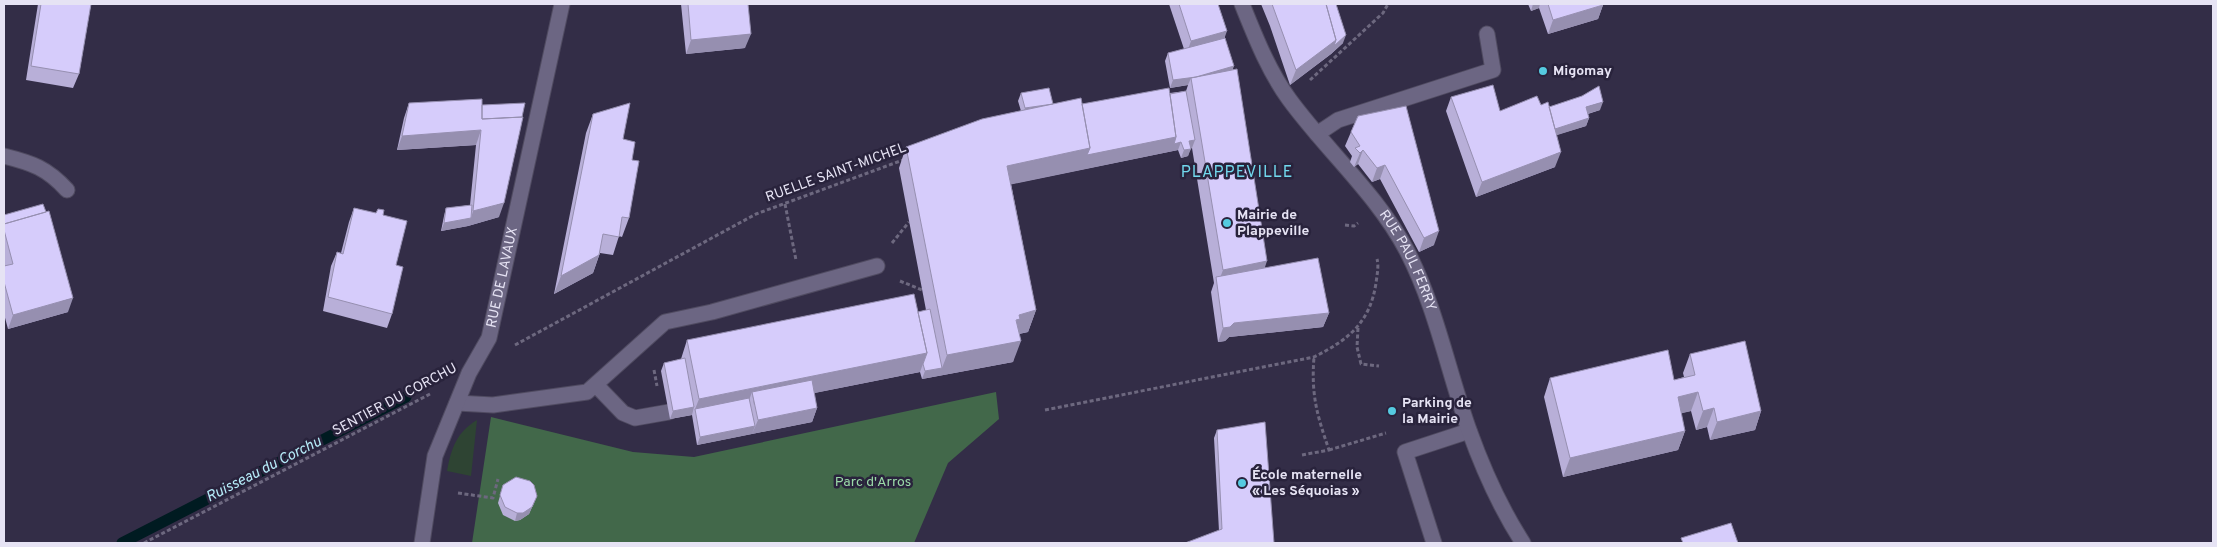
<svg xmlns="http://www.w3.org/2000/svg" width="2217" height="547" viewBox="0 0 2217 547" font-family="Overpass,sans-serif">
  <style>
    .green { fill: #2e4433 }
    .forest { fill: #42684a }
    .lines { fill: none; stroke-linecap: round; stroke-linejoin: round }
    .stream { stroke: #001b21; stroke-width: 11 }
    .lane-casing { stroke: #504b61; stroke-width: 17 }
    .street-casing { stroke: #504b61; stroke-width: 17 }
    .path { stroke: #6d687f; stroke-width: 3; stroke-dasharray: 4 2.5; stroke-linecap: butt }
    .lane { stroke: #6c6683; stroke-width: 15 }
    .street { stroke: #6c6683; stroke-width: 15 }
    .wall { fill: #b8afd8 }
    .shaded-wall { fill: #968fb0 }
    .building { fill: #d6ccfb; stroke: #968fb0 }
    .poi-dot { fill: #55cae0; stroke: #29233c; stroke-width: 2 }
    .labels { text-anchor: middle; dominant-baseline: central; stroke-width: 5; stroke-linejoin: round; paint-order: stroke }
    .poi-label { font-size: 14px; font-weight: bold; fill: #e6e3f4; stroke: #29233c; text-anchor: start }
    .street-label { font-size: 14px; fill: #e6e3f4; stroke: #29233c }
    .park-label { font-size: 14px; fill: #9ad9a7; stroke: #29233c }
    .water-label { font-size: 15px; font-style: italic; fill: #b5ebf8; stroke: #29233c }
    .quarter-label { font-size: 16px; letter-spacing: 1px; fill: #72d9ee; stroke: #29233c }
  </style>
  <rect width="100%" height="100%" fill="#332d47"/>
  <!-- green -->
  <path class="green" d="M477,420L471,476L447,471C451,448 457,432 477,420Z"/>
  <!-- forest -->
  <path class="forest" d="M996,392L999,419L948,463L914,543H472L491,417L633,452L694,457Z"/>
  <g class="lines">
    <!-- stream -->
    <path class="stream" d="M122,543L406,397"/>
    <!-- lane casing -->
    <g class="lane-casing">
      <path id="lane" d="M1317,134L1338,120L1493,70L1487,34
        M4,156C32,163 47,168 67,190
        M596,385L623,413L635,418L669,412
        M457,403L493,405L587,392L665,322L712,312L877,266
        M1434,543L1405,452L1469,431"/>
    </g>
    <!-- street casing -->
    <g class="street-casing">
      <g id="street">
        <path id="s1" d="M1242,4C1255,36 1268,70 1289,99C1327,151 1377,194 1407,251C1436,307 1448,371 1469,430C1483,469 1501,509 1523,543"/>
        <path id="s2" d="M422,543L435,456L469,373L489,338L562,4"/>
      </g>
    </g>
    <!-- path -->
    <path class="path" d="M1310,80L1383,13L1388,4
      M785,204L796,260
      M1345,225L1354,226L1358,223
      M892,243L909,222
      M900,281L922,290
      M1358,328L1357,347L1361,364L1379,366
      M515,345L756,214L903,160
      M654,370L657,386
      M1045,410L1314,357C1348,340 1370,323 1376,283C1377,275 1379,266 1377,259
      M1329,450L1386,433
      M1302,455L1329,450C1317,415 1311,395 1314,357
      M458,493L493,498L498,479
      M144,543L430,394"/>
    <!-- lane -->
    <use href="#lane" class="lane"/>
    <!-- street -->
    <use href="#street" class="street"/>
  </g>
  <!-- wall -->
  <path class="wall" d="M38,4H91L79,74L73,88L26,80Z
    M681,4H748L745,48L686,54Z
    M1169,4H1218L1225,38L1233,69L1265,268L1329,313L1323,327L1229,337L1225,341L1218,342L1211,292L1214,283L1192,148H1190L1188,156L1181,158L1178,150L1011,184L1036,310L1028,332L1019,334L1013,362L922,379L920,372L814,393L817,408L812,422L697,445L692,415L670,419L661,371L664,363L681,359L687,340L918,312L926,310L899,168L906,147L1021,111L1018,101L1021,93L1053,104H1082L1186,91L1188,85L1170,88L1165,61L1168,53L1184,49Z
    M1261,4H1336L1343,43L1331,54L1290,85L1270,26Z
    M1528,4H1602L1603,5L1598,19L1548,34L1539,8L1531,11Z
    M1451,97L1500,111L1541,105L1549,107L1600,110L1588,114L1589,118L1586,126L1556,135L1555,167L1476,197L1446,111Z
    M409,103L482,105L499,217L468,226L441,231L444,216L446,208L470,205L476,145L397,150L404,118Z
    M593,114L623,139L629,218L622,237L619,236L613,255L600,253L593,273L554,294L586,133Z
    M1358,116L1434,245L1419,252L1380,179L1372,182L1358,164L1354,167L1350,162L1352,156L1345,146L1351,132Z
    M354,208L383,215L396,265L392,314L387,328L323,311L331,266L337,252L341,253L349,222Z
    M4,215L68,312L8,329L4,314Z
    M1690,354L1761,411L1755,430L1710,440L1707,427L1696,430L1691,411L1681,413L1685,431L1678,450L1563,477L1544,397L1550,378L1674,380L1684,377L1683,373Z
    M1217,430L1274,543L1219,531L1214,438Z
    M503,485L537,496L529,514L520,520L515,521L503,515L498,503Z"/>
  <!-- shaded-wall -->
  <path class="shaded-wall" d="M1533,4H1540L1539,8L1531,11Z
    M1603,5L1598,19L1548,34L1553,20Z
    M1227,31L1222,45L1186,55L1191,41Z
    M751,34L745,48L686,54L691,40Z
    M1346,35L1343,43L1331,54L1290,85L1296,70L1336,40Z
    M1234,66L1231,74L1191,78L1188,85L1170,88L1173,80Z
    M1603,102L1600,110L1583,115L1586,107Z
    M1053,104L1022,116L1025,108Z
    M1589,118L1586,126L1548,138L1551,130Z
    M481,130L476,145L397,150L402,136Z
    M1176,137L1181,142L1178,150L999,187L1007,166L1090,148Z
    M1195,140L1192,148L1186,149L1189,141Z
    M1191,149L1188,156L1181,158L1184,150Z
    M1363,150L1358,164L1354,167L1360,153Z
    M1561,152L1555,167L1476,197L1482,182Z
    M1385,165L1380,179L1372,182L1377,168Z
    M504,203L499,217L468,226L441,231L444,223L471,218L473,211Z
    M1439,231L1434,245L1419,252L1424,238Z
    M599,255L593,273L554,294L561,276Z
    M1267,261L1260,282L1217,286L1223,270Z
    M73,298L68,312L8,329L13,315Z
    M1036,310L1028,332L1014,335L1009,341L1019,315Z
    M1329,313L1323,327L1229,337L1225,341L1218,342L1223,328L1234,323Z
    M1021,341L1013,362L922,379L925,371L942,368L947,355Z
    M927,353L920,372L754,405L752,392L747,406L695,409L692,417L699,399Z
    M1698,392L1691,411L1671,416L1678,397Z
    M694,407L692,415L670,419L673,411Z
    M817,408L812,422L752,434L758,420Z
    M1714,408L1707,427L1696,430L1703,411Z
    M1761,411L1755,430L1710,440L1717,422Z
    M755,426L752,434L697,445L700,437Z
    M1685,431L1678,450L1563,477L1570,458Z
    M537,496L529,514L520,520L515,521L517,513Z"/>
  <!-- building -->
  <path class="building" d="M41,4H91L79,74L31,66Z
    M688,4H748L751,34L691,40Z
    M1179,4H1218L1227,31L1191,41Z
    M1272,4H1326L1336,40L1296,70Z
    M1326,4H1336L1346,35L1334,46L1336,40Z
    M1548,4H1602L1603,5L1553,20Z
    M1225,38L1234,66L1196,77L1173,80L1168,53Z
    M1237,69L1267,261L1223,270L1191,78Z
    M1493,85L1500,111L1537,96L1541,105L1548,102L1561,152L1482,182L1451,97Z
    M1599,86L1603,102L1586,107L1589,118L1555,129L1549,107L1582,96Z
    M1049,88L1053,104L1025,108L1021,93Z
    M1169,88L1176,137L1087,155L1090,148L1082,104Z
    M1186,91L1195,140L1189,141L1191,149L1184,150L1181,142L1174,144L1176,137L1170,94Z
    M1081,98L1090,148L1007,166L1036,310L1019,315L1020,319L1016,320L1021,341L947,355L906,147L982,119Z
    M482,99V119L523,117L504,203L473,211L481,130L402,136L409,103Z
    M525,103L522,117L482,119V105Z
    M630,103L623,139L635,142L632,160L639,161L629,218L622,217L619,237L603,234L599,255L561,276L593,114Z
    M1406,106L1439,231L1424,238L1385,165L1377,168L1363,150L1360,153L1355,148L1360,146L1351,132L1358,116Z
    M43,204L46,212L4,224V215Z
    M472,205L471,218L444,223L446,208Z
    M354,208L376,213L378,209L384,210L383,215L407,221L396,265L403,267L392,314L328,297L337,252L343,254Z
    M49,211L73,298L13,315L4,282V266L13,264L4,230V224Z
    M1318,258L1329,313L1234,323L1230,327L1223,328L1216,277Z
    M914,294L927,353L699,399L687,340Z
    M930,309L942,368L925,371L923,364L927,353L918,312Z
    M1745,341L1761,411L1717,422L1714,408L1703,411L1698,392L1678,397L1685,431L1570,458L1550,378L1668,350L1674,380L1695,375L1690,354Z
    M685,358L694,407L673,411L664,363Z
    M812,380L817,408L758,420L752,392Z
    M749,398L755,426L700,437L695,409Z
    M1265,422L1274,543H1185L1222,529L1217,430Z
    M516,477L530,481L534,485L537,496L532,507L523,513H517L505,507L500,495L503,485Z
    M1731,523L1738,543H1683L1681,538Z"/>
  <!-- markers -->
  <g class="poi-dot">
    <circle cx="1543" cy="71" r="5"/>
    <circle cx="1227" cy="223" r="5"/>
    <circle cx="1392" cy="411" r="5"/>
    <circle cx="1242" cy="483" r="5"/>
  </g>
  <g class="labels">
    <!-- poi labels -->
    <g class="poi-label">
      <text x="1553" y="71">Migomay</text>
      <text x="1237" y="215">Mairie de<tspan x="1237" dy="16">Plappeville</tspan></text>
      <text x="1402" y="403">Parking de<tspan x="1402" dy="16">la Mairie</tspan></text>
      <text x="1252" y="475">École maternelle<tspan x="1252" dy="16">« Les Séquoias »</tspan></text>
    </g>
    <!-- street labels -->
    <g class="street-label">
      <text transform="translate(836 173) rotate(-20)">RUELLE SAINT-MICHEL</text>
      <text stroke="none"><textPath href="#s1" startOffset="308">RUE PAUL FERRY</textPath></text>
      <text stroke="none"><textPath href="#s2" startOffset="280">RUE DE LAVAUX</textPath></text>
      <text transform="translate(395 400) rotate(-28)">SENTIER DU CORCHU</text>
    </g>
    <!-- park labels -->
    <g class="park-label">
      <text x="873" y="482">Parc d'Arros</text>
    </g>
    <!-- water labels -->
    <g class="water-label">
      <text transform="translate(264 470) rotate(-27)">Ruisseau du Corchu</text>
    </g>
    <!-- quarter labels -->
    <g class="quarter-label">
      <text x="1237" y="173">PLAPPEVILLE</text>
    </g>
  </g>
  <!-- border -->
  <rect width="2217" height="547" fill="none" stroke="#e6e3f4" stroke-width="10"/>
</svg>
